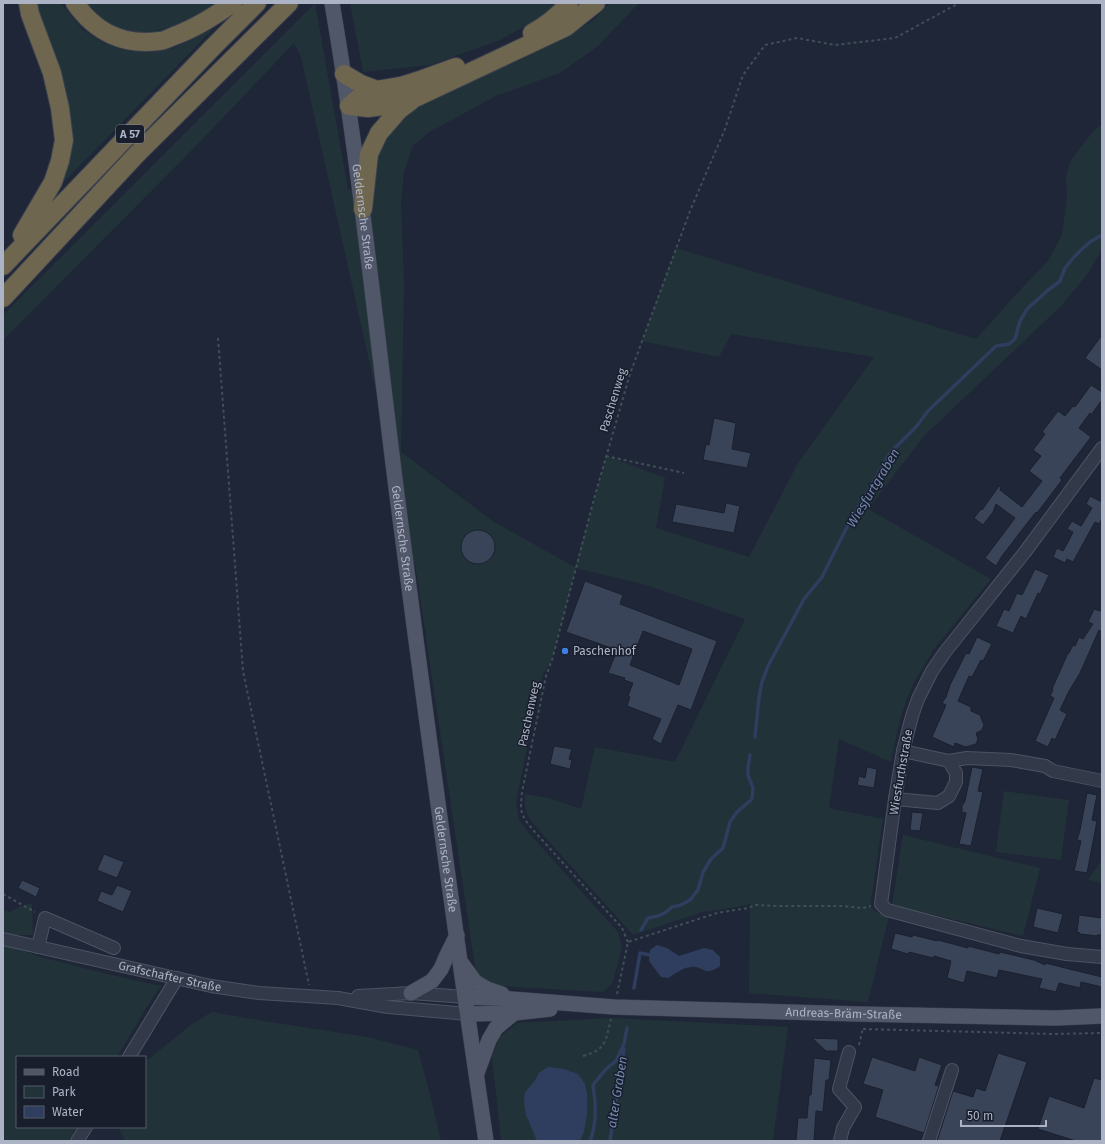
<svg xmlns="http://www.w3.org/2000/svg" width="1105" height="1144" viewBox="0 0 1105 1144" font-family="'Fira Sans',sans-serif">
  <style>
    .green { fill: #213339 }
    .water { fill: #2f3d5e }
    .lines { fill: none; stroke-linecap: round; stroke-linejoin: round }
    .stream { stroke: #2f3d5e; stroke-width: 3.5 }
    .building { fill: #3a4458; stroke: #1a202e; fill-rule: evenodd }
    .minor-casing { stroke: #4d5363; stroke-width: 14 }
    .major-casing { stroke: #3c4251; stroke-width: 16 }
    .highway-casing { stroke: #3a404f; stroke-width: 20 }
    .path { stroke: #3e5056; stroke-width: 2; stroke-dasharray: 3 3; stroke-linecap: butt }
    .minor { stroke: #323948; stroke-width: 12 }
    .major { stroke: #505768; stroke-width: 15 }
    .highway { stroke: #6e664f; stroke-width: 18 }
    .shop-dot { fill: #3f7fe0; stroke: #181e2c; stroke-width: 1.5 }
    .labels { text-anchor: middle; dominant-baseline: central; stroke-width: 3; stroke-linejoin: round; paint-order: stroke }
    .shield { fill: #181e2c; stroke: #808697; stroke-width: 1 }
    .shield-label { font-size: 11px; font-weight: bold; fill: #acb3c5 }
    .street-label { font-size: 12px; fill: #acb3c5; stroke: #181e2c }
    .poi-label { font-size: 12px; fill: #acb3c5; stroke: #181e2c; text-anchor: start }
    .water-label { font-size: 13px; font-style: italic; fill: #7386af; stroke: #181e2c }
  </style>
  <rect width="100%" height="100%" fill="#1f2637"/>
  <!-- green -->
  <path class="green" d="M33,3H62L63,6L83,30L103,43L130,51L154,52L174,48L214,28L55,191L63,175Z
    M84,3H216L197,19L145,34L123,31L100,21Z
    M315,3L348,189L374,193L379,146L398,121L423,104L565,38L594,20L609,3H639L598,46L560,73L496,96L428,133L413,146L404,172L401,203L404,283L401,452L494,522L575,567L607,456L665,478L656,528L749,557L798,463L874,357L731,334L719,357L642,341L676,248L976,339L1022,288L1048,261L1062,235L1067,198L1066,176L1071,160L1094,130L1102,124V249L1089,272L1063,304L924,436L868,509L991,579L934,649L913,684L905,704L899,724L891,762L839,739L829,808L883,819L871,902V908L876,912L889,916L868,1002L749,993L750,903L747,905L720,910L702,912L633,935L536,827C526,814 524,811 525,794L549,798L581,809L595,747L675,762L745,619L646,585L576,568L552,660L542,676L516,802L519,820L528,832L618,932L622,949L612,984L603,992L516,987L487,984L476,973L416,570L301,57L294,43L196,146L3,340V315Z
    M350,3H556L551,12L498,41L429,65L363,72Z
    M1004,791L1069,800L1061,860L996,852Z
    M903,835L1040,868L1023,936L892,905Z
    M1102,860V883L1088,880Z
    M32,903L33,935H3V910L10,912L19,907Z
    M3,942L37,956L107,974L161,986L148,1005L117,1057H17V1127H76L68,1141H3Z
    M212,1012L264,1021L367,1037L418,1050L430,1094L441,1141H125L118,1127H145V1062L192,1024Z
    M612,1018L788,1027L773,1141H501L492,1057L500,1037L517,1023Z"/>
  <!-- water -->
  <path class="water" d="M657,945L667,948L679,956L704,948L713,950L720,957V966C704,978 703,965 691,967C682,968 675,974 668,978L661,977L649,961L650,950Z
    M548,1067L564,1069L578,1074L585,1084L587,1094V1115L584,1132L580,1141H537L526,1115L524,1103L525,1092L534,1082L539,1073Z"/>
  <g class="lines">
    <!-- stream -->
    <path class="stream" d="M755,737L759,697L762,682L768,666L804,599L822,577L848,525L891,452L916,427L928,411L996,346L1009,344L1015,339L1020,321L1027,309L1047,291L1060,281L1065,268L1074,257L1082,249L1090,242L1102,235
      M641,930L648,918L658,916L665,913L672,907L681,905L690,900L698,890L703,872L711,859L723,848L730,822L737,812L752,799L753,788L748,775V767L750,755
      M634,988L640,953L650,955
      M590,1141C597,1123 596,1103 593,1085L606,1069L616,1061L624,1044L627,1028
      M610,1141L624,1049"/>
  </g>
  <!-- building -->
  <path class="building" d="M1102,335V370L1085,358Z
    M1091,385L1102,392V400L1091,415L1090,413L1079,428L1091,437L1060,478L1062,480L1037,513L1036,512L1025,526L1002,556L996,566L985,558L1015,518L996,504L993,512L983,525L974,518L981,509L982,510L999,486L1001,487L1000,490L1022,507L1042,481L1029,471L1041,456L1033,450L1045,434L1042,432L1058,411L1065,416L1073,406L1075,407Z
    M714,418L736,423L732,449L751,453L747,468L703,460L706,444L709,445Z
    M1090,496L1102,502V518L1099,524L1095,522L1073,562L1067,559L1065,563L1053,557L1057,548L1063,551L1068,542L1073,532L1067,529L1072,521L1081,526L1092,508L1086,504Z
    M726,503L740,506L734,533L672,522L676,504L724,513Z
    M461 547a17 17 0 1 1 34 0a17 17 0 1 1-34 0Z
    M1035,569L1049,575L1040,594L1038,593L1026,619L1021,616L1013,633L996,626L1004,609L1009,611L1017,593L1022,595Z
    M585,581L623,595L620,604L717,641L691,710L678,705L661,744L652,739L661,719L627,706L630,697L628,696L633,683L624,680L625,678L608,673L617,650L566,632ZM643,631L692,649L679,685L630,665Z
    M1102,608V632L1099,630L1080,673L1069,691L1060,710L1067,714L1055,740L1052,738L1048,747L1035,741L1054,698L1050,696L1053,690L1052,689L1068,653H1069L1073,645L1075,646L1079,637L1083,639L1093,624L1088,622L1094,609L1100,611Z
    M977,637L992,644L983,661L981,660L972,677L969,676L958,701L971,707V711L980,715L984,725L982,730L976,733L978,739L976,744L966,747L955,743L954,747L932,737L946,705L942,703L946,697L951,682V683L966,653L969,654Z
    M554,746L572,749L569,759L572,760L570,769L550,764Z
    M867,767L877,769L874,788L857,785L859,776L865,778Z
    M972,767L983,769L978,791L983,792L971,846L959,844L966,813L962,812V806L965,801Z
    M1087,793L1097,795L1092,820L1097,821L1087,873L1074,871L1081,841L1077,840L1080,830Z
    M912,812L923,813L920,831L910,830Z
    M104,854L124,862L117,878L97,870Z
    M22,880L40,888L36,897L18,888Z
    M117,885L132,891L123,912L97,901L101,891L112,895Z
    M1037,908L1063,914L1058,933L1033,927Z
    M1079,915L1102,918L1101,935H1097V936L1080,934V933L1077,932Z
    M895,933L912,937L913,935L937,941L938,940L968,948V946L999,954L1000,952L1034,960L1045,965V963L1098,976L1102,977V987L1081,982L1080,988L1059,983L1056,992L1039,988L1042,979L999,970L997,978L967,971L964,983L947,978L951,961L934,956L933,958L909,952L908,954L891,949Z
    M812,1038L838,1039V1051H826Z
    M998,1053L1027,1062L1000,1141H937L953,1091L973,1097L976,1088L985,1091Z
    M872,1057L915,1071L919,1057L942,1065L935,1085L939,1086L924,1133L875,1117L883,1090L863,1084Z
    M814,1058L831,1060L829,1080H826L823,1112L816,1111L814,1141H796L798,1118H807L809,1095H811Z
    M1094,1078L1102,1080V1141H1076L1038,1129L1049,1096L1084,1108Z"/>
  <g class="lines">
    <!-- minor casing -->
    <g class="minor-casing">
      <g id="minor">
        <path d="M1102,448L1025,552L945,652L932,671L918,699L912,716L903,751L895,799L881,904L887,910L1021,946L1067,954L1102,957"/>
        <path d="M949,761L967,758L1011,760L1045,766L1053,771L1102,781"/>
        <path d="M895,799L938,803L949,796L956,782V773L949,761L903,751"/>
        <path id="s1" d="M3,939L211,986L259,993L338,998L388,1007L468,1014"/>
        <path d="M38,947L45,918L114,948"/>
        <path d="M358,996L411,993L465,997"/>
        <path d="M129,1057L177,978"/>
        <path d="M77,1141L86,1127"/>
        <path d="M840,1141L843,1128L855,1107L839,1089L849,1052"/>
        <path d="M929,1141L952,1070"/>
      </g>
    </g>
    <!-- major casing -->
    <g class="major-casing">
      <g id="major">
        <path id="s2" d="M332,3C360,166 376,331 397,495C425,711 454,926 486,1141"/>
        <path d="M462,964L475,982L487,989L502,994"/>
        <path d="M411,993L432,981L441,969L447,955L457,935"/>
        <path id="s3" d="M465,997L497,998L614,1007L857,1014L1056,1018L1102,1016"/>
        <path d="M468,1014L514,1013L550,1009"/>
        <path d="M477,1073L489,1040L496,1028L514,1013"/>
      </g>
    </g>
    <!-- highway casing -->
    <g class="highway-casing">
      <path id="highway" d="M75,3C95,32 124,46 159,41C164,41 169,38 174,36C196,28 214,16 233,3
        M532,33C547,25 558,16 569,3
        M344,74L361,84L377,90
        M349,106L368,108L391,105L415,98L566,27L596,3
        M349,106L362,95L377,90L401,86L423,79L456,67
        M363,209L369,154L379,133L399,110L411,101
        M22,235L53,182L60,161L64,140L60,108L52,73L30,14L28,3
        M3,266L213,47L257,3
        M3,298L137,154L289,3"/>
    </g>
    <!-- path -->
    <path class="path" d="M218,338L243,671L309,985
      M606,456L684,473
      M3,894L35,912
      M628,942L622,928L534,831C520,814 520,813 522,792L546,676L552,660L594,499L630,374L690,211L725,129L743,75L765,45L797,38L835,45L895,38L959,3
      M617,994L628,942L717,913L748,908L756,905L778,906H842L863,908L871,906
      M863,1029L1053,1034L1102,1033
      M859,1045L863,1028
      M583,1056C607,1049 605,1042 611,1019"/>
    <!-- minor -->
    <use href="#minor" class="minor"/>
    <!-- major -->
    <use href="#major" class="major"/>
    <!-- highway -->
    <use href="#highway" class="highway"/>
  </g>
  <!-- markers -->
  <circle class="shop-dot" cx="565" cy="651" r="4"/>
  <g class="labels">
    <!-- shield labels -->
    <rect class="shield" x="116" y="125" width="28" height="18" rx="3"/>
    <g class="shield-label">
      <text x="130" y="134">A 57</text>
    </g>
    <!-- street labels -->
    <g class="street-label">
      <text stroke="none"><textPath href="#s2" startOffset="216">Geldernsche Straße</textPath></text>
      <text transform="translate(613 400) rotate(-73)">Paschenweg</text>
      <text stroke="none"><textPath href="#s2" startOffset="540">Geldernsche Straße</textPath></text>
      <text transform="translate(529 714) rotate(-78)">Paschenweg</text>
      <text transform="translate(901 772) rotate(-80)">Wiesfurthstraße</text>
      <text stroke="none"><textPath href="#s2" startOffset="864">Geldernsche Straße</textPath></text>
      <text stroke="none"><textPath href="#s1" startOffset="171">Grafschafter Straße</textPath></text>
      <text stroke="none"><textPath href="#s3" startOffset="379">Andreas-Bräm-Straße</textPath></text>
    </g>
    <!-- poi labels -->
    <g class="poi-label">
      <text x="573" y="651">Paschenhof</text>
    </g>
    <!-- water labels -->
    <g class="water-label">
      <text transform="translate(873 488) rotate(-59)">Wiesfurtgraben</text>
      <text transform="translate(617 1092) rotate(-81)">alter Graben</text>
    </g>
  </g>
  <!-- border -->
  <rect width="1105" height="1144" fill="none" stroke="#acb3c5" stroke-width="8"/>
  <!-- legend -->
  <rect x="16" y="1056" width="130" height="72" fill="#181e2c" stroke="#535a69"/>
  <rect x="24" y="1069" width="20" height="6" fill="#505768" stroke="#535a69"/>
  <text x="52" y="1076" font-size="12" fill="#acb3c5">Road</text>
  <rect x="24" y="1086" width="20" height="12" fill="#213339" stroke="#535a69"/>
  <text x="52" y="1096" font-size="12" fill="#acb3c5">Park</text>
  <rect x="24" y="1106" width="20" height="12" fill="#2f3d5e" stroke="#535a69"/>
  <text x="52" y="1116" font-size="12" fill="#acb3c5">Water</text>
  <!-- scale -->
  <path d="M961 1120v6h85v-6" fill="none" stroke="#acb3c5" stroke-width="2"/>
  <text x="967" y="1120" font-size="12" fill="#acb3c5" stroke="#181e2c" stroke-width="3" paint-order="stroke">50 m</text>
</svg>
